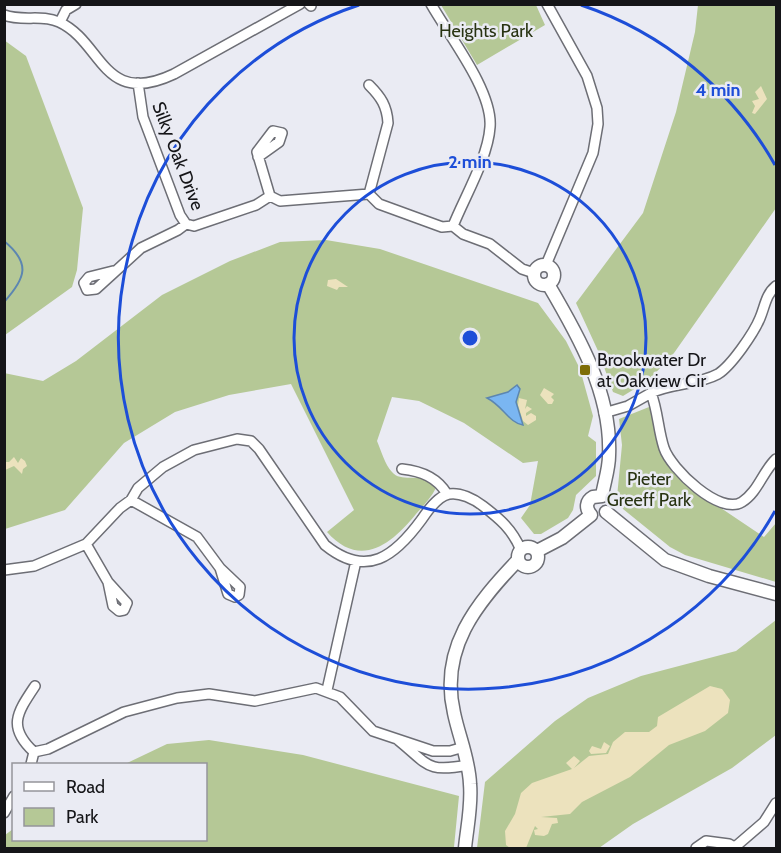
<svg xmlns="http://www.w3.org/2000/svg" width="781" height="853" viewBox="0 0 781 853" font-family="Cabin,sans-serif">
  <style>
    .green { fill: #b5c896 }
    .sand { fill: #ece2bd }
    .water { fill: #7ab6f2; stroke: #5c86b1; stroke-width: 1.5 }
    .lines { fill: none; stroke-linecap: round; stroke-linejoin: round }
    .stream { stroke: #5c86b1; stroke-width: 2 }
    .street-casing { stroke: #6d6e75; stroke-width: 12 }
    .secondary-casing { stroke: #6d6e75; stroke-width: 15 }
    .street { stroke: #fff; stroke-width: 9 }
    .secondary { stroke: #fff; stroke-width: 12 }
    .ring { fill: none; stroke: #1d4ed8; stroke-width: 3 }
    .poi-dot { fill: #7e6d08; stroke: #eaebf3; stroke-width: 2 }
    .labels { text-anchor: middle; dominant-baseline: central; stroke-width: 5; stroke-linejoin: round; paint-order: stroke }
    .park-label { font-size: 18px; fill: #283312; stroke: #eaebf3 }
    .street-label { font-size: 18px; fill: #151518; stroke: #eaebf3 }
    .poi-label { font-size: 18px; fill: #151518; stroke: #eaebf3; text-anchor: start }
    .centre { fill: #1d4ed8; stroke: #eaebf3; stroke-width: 3 }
    .ring-label { font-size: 18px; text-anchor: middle; font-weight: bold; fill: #1d4ed8; stroke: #eaebf3; stroke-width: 5; stroke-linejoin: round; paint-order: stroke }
  </style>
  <rect width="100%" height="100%" fill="#eaebf3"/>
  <!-- green -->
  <path class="green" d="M441,5H536L545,25L477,65Z
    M698,5H776V208L674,353L649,380L623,396L613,392L599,353L576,303L643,213L676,112L695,32Z
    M4,40L26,56L83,208L77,270L72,287L5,335Z
    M326,240L380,249L538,303L566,341L580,369L593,416L588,436L596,442V476L576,495L573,510L568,518L541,534H534L521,518L530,505L538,461L523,463L464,423L419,401L392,397L377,441C381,450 385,465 392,472C403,485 426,469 436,488C431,498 423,506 416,514C391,545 360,569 327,532L354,510L291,384L229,395L175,412L124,443L65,510L5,529L4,373L43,381L76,361L162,295L230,261L280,242Z
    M649,407L653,410L660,448L700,494L764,537L776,523V582L685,555L670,547L623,509L617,497L622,445L619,419Z
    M776,620V735L732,768L633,824L599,848H477L485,782L555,721L588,698L641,676L736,651Z
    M209,740L303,755L459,796L454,847L5,848V835L13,829L14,840H206V764H125L167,744Z"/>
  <!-- sand -->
  <path class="sand" d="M761,86L767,99L755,114L752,113L755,106L752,101L759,99L755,92Z
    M336,279L348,287H339L337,290L327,286L328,280Z
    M544,388L554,394L551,397L554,400L552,404H548L540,395Z
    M519,398L527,400L525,409L527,406L532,409L526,413V416L531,413L536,416V420L528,425L523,421L518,405Z
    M14,457L18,463L21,458L25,461L27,466L23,469L22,474L14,466L5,470V462H9Z
    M710,686L722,689L730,700L728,713L705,731L669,745L630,777L582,802L570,814L541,817L557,818L558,823L552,824L548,834L544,836L535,835L534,830L538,829L535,826L526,848H510L506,845L505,831L515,814L521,793L532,783L572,769L566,763L574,756L580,761L574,768L589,756L608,754L613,742L625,732H649L657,726L658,717Z
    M604,742L610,746L606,753L591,754L589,751L592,746L601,749Z"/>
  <!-- water -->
  <path class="water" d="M517,385L520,389L516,402L523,425C509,423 503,406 487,398L508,392Z"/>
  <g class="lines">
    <!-- stream -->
    <path class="stream" d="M4,241C31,263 26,278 4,302"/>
    <!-- street casing -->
    <g class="street-casing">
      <path id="street" d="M309,4L311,6
        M431,4C449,36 493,91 490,127C488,158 464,198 453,226
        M4,15C23,22 41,14 59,22C103,42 102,108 174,74L300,4
        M60,22L66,10L76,4
        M138,83L143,117L180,215L186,224L194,226L256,205L270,196L280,201L369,194L379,204L442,227L453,226L463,234L490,244L522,269L534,273
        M258,157L279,142L282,133L273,131L257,152L270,196
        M369,194L388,123C387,106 381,97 369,85
        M546,265L593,153L598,124L597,108L587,76L547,4
        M113,271L89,277L84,283L87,290L96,289L141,248L178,230L186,224
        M651,393C672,383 698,385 718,374C731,366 754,333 760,318C765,306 766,294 776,286
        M604,413L628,406L651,393C658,411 658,430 664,448C671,469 720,516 742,502C758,492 763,471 776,459
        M402,469C421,471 437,477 447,494
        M131,500L197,537L220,568L240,587L239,595L235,597L228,594L220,568
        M86,544L108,582L127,603L124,610L119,611L113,606L108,582
        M4,570L34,566L86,544L120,508L131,500L138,488L163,467L194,450L237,439L251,441L259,449L325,545C367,579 395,556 422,519C428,510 438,496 449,494C460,492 474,499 483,506C500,519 512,529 521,550
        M327,690L356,561
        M398,740C429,765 426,773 468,765
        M34,752C7,727 17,713 35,686
        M31,764L34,752L48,749L124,712L177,698L209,694L255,701L316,688L340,697L373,731L433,751H450L464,747
        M4,813L14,796
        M735,847L764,822L776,803
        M696,848L706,841L729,844L736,848"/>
    </g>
    <!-- secondary casing -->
    <g class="secondary-casing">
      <path id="secondary" d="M534 275a10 10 0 1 1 20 0a10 10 0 1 1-20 0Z
        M548,284C578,335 612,394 609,456C609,469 604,483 602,496
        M606,512L665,560L709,576L776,594
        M591,515C585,508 586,501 593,497L602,496
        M518 557a10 10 0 1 1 20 0a10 10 0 1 1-20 0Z
        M537,551L562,538L591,515
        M465,848C467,827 472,806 470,784C469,759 459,737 454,713C439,649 476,604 518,560"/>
    </g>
    <!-- street -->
    <use href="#street" class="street"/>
    <!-- secondary -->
    <use href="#secondary" class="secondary"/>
  </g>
  <!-- distance rings -->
  <g class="ring">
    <circle cx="470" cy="338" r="176"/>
    <path d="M775 511A351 351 0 1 1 359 5M581 5A351 351 0 0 1 775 165"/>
  </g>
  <!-- markers -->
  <rect class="poi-dot" x="579" y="364" width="12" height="12" rx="3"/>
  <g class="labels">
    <!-- park labels -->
    <g class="park-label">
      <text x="486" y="31">Heights Park</text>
      <text x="649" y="479">Pieter<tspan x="649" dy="21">Greeff Park</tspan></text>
    </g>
    <!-- street labels -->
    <g class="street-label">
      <text transform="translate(178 156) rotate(69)">Silky Oak Drive</text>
    </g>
    <!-- poi labels -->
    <g class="poi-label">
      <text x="597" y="360">Brookwater Dr<tspan x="597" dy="21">at Oakview Cir</tspan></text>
    </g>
  </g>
  <circle cx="470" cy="338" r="9" class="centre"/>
  <g class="ring-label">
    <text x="718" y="96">4 min</text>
    <text x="470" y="168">2 min</text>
  </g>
  <!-- border -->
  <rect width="781" height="853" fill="none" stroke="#151518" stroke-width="12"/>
  <!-- legend -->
  <rect x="12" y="763" width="195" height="78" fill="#eaebf3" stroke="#95959b" stroke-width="1.5"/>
  <rect x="24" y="782" width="30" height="9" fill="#ffffff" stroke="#95959b" stroke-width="1.5"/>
  <text x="66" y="793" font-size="18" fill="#151518">Road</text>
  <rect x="24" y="808" width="30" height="18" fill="#b5c896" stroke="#95959b" stroke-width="1.5"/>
  <text x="66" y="823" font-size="18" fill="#151518">Park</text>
</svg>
